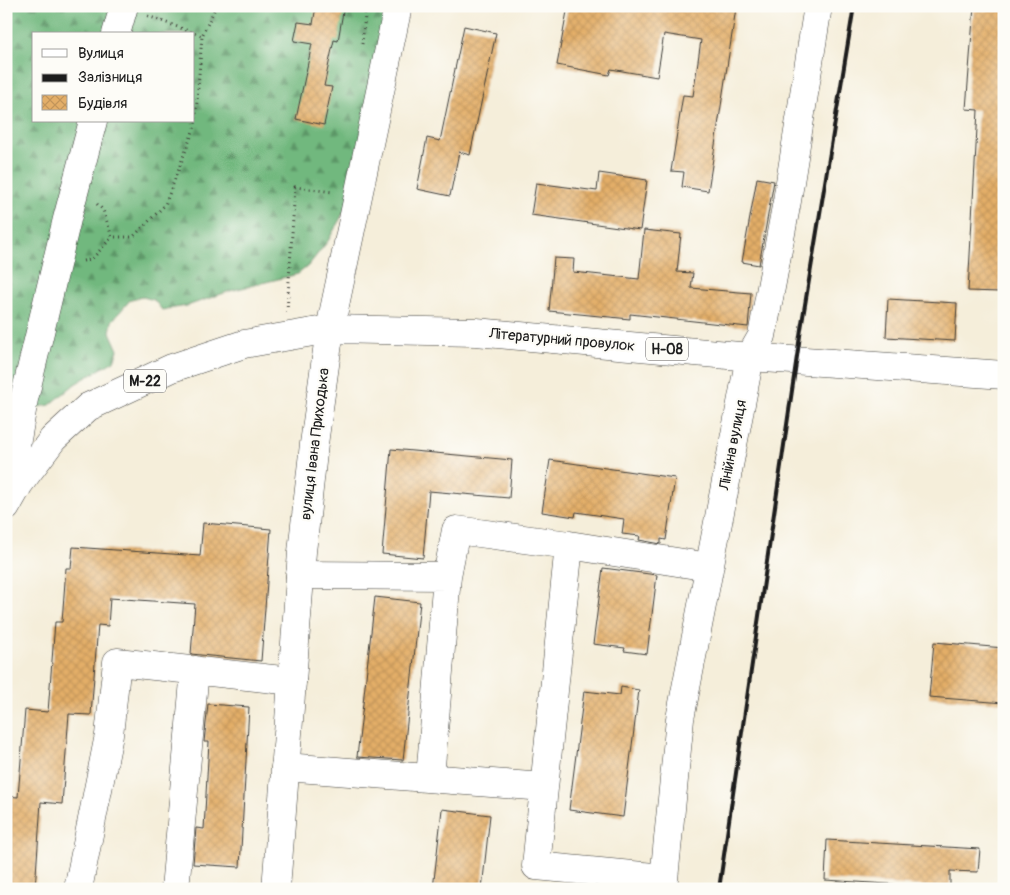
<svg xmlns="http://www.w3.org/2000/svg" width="1010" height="895" viewBox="0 0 1010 895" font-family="Pangolin,sans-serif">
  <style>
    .forest { fill: url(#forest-firs); stroke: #466a4d; fill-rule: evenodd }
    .building { fill: url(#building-cross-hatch) }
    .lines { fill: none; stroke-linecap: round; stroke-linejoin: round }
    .minor-casing { stroke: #3d3c38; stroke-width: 29 }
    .major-casing { stroke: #3d3c38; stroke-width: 29 }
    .highway-casing { stroke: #3d3c38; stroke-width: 29 }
    .path { stroke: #3d3c38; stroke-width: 3; stroke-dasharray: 1 4; stroke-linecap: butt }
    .minor { stroke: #fff; stroke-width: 28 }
    .major { stroke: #fff; stroke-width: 28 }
    .highway { stroke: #fff; stroke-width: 28 }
    .rail { stroke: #1c1c1c; stroke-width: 4 }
    .labels { text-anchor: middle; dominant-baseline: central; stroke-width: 4.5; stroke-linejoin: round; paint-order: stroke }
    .shield { fill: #fdfcf7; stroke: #605f5e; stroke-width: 1 }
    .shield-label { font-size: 14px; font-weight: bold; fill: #1c1c1c }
    .street-label { font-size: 15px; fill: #1c1c1c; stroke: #fdfcf7 }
  </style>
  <defs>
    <pattern id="forest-firs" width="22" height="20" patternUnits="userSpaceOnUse" patternTransform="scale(1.25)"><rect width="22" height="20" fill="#71b87e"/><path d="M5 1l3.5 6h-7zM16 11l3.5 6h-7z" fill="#5c9566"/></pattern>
    <pattern id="building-cross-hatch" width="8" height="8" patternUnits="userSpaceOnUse" patternTransform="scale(1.25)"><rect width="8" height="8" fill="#e3ae68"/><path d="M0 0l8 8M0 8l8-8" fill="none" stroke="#c2955a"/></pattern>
  </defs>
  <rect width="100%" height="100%" fill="#fdfcf7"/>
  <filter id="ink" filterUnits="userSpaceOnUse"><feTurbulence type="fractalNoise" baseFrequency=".02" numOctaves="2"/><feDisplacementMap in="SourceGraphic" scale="10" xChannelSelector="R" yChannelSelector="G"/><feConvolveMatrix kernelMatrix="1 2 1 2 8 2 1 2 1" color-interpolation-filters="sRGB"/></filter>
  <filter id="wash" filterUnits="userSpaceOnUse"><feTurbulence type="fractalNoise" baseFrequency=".0096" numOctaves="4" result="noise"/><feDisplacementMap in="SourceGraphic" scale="20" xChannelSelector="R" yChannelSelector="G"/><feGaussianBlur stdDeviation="1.12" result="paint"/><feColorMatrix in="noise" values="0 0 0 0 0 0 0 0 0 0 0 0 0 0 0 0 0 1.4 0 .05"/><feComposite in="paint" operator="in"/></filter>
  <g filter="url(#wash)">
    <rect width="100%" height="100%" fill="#f5eeda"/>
    <!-- forest -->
    <path class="forest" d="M6,6H389L350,201L328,241L308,266L298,274L230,291L187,306L162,310L154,300L143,297L131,299L112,321L110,332L118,350L114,361L75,384L50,405L38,407H14L6,413ZM34,34H194V121H34Z"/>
    <g id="blocks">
      <!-- building -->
      <path class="building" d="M316,6H344L338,41L334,40L324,86L332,87L324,125L296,119L312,44L294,41L298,22L313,24Z
        M568,6H723L736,8L708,191L682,187L684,172L671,171L683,95L693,96L701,40L664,34L657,77L611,69L609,75L557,65Z
        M974,6H1004V214L1000,292L968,291L978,110L966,109Z
        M464,26L496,33L470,155L459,152L450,196L417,189L427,138L440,141Z
        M599,173L647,180L640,230L531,215L536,183L597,191Z
        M757,178L774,181L759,265L742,262Z
        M644,230L681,234L677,272L693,273L691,288L751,293L748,327L630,314V319L549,311L554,258L574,259L573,272L639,279Z
        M888,299L957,303L955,341L886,337Z
        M391,449L512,460L509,498L429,491L423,558L382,554Z
        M550,460L675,478L666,540L661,539V544L639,540L640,536L622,534L624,519L576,512L575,517L542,512Z
        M203,523L271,529L261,661L191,654L195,604L110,598L108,626L98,625L91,715L69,714L62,804L41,802L35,889H6V796L18,797L25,710L48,712L55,622H62L66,568H71L73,547L200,556Z
        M603,568L657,575L647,654L624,651L625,648L593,644Z
        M375,597L420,602L403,760L357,757Z
        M934,642L1004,648V703L929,697Z
        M621,687L639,690L623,817L569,810L584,691L620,695Z
        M208,704L249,707L240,867L193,864L196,828L204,829L209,742H204Z
        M442,809L490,815L482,889H433Z
        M827,840L980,849L978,872L950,871V888L825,880Z"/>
    </g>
  </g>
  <g filter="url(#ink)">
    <use href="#blocks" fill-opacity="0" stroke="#3d3c38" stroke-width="1"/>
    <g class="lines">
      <!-- minor casing -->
      <g class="minor-casing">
        <path id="minor" d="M116,34L124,6
          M6,503L24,399L67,219L93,121
          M569,545L536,866L664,878
          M300,575L447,576L456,530L569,545L709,567
          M285,767L544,787
          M430,778L447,576
          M78,889L109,735L117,662L292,681
          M175,889L195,670
          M663,889L680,719L750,357L762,336L787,201L818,6"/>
      </g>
      <!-- major casing -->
      <g class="major-casing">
        <path id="major" d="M276,889L302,552L314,444L330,329L476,332L750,357L1004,375"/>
      </g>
      <!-- highway casing -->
      <g class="highway-casing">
        <path id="highway" d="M6,507L19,484L53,439L88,407L172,368L244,344L330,329L398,6"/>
      </g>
      <!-- path -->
      <path class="path" d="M148,16L202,36L216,6
        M362,44L366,6
        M97,204L103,210L112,237H133L165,205L195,126L202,36
        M83,261L92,259L112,237
        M287,312L295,187L333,192"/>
      <!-- minor -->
      <use href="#minor" class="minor"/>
      <!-- major -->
      <use href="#major" class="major"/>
      <!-- highway -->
      <use href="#highway" class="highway"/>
      <!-- rail -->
      <path class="rail" d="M719,889L801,329L854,6"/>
    </g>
  </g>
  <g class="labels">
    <!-- shield labels -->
    <g class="shield">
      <rect x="646" y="337.5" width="42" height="23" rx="4"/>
      <rect x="124" y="369.5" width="42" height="23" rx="4"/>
    </g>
    <g class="shield-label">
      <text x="667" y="349">Н-08</text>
      <text x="145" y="381">М-22</text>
    </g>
    <!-- street labels -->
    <g class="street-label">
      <text transform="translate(562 340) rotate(5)">Літературний провулок</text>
      <text transform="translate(315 444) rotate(-83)">вулиця Івана Приходька</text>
      <text transform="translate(733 445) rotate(-79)">Лінійна вулиця</text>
    </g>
  </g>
  <!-- margin -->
  <rect width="1010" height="895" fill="none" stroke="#fdfcf7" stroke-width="25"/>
  <!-- legend -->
  <rect x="32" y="32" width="162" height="90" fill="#fdfcf7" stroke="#a3a29f"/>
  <rect x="42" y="49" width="25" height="8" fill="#ffffff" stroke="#a3a29f"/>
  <text x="78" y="58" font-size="15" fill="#1c1c1c">Вулиця</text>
  <rect x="42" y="74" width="25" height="8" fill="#1c1c1c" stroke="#a3a29f"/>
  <text x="78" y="82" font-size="15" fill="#1c1c1c">Залізниця</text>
  <rect x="42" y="95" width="25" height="15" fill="url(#building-cross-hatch)" stroke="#a3a29f"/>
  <text x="78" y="108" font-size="15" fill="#1c1c1c">Будівля</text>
</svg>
